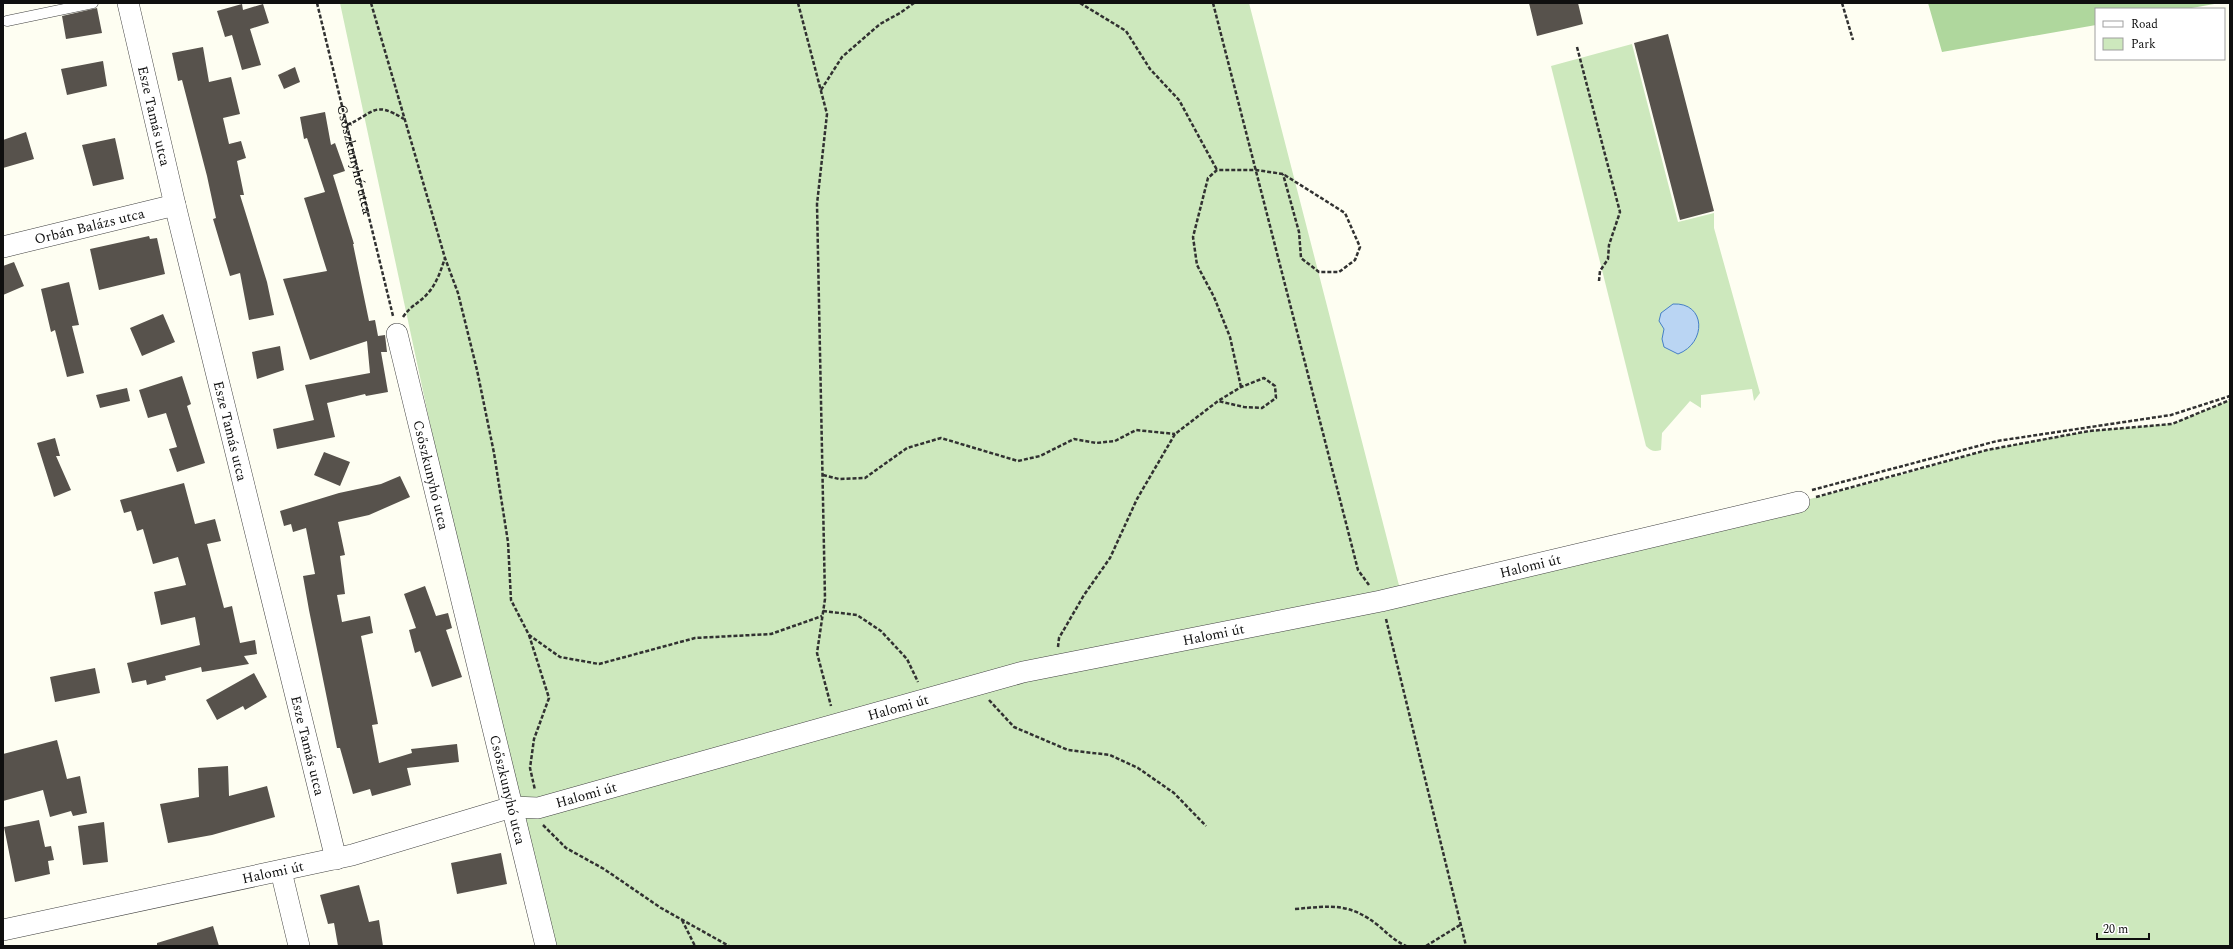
<svg xmlns="http://www.w3.org/2000/svg" width="2233" height="949" viewBox="0 0 2233 949" font-family="Spectral,serif">
  <style>
    .green { fill: #cde8bd }
    .forest { fill: #afd79d }
    .water { fill: #bad5f3; stroke: #457fc6 }
    .building { fill: #57524c }
    .lines { fill: none; stroke-linecap: round; stroke-linejoin: round }
    .lane-casing { stroke: #424242; stroke-width: 11 }
    .street-casing { stroke: #424242; stroke-width: 22 }
    .path { stroke: #313131; stroke-width: 2.5; stroke-dasharray: 4 2; stroke-linecap: butt }
    .lane { stroke: #fff; stroke-width: 10 }
    .street { stroke: #fff; stroke-width: 21 }
    .labels { text-anchor: middle; dominant-baseline: central; stroke-width: 4; stroke-linejoin: round; paint-order: stroke }
    .street-label { font-size: 14px; fill: #0f0f0f; stroke: #fff }
  </style>
  <rect width="100%" height="100%" fill="#fefef2"/>
  <!-- green -->
  <path class="green" d="M340,3H1249L1402,597L1791,504L1897,476L1987,450L2089,431L2172,424L2230,400V946H546L512,807Z
    M1632,44L1678,222L1714,213V228L1760,393L1754,401L1752,389L1701,395V408L1690,401L1662,433L1661,450C1654,452 1651,451 1646,446L1551,66Z"/>
  <!-- forest -->
  <path class="forest" d="M1928,3H2220L2186,9H2096V25L1942,52Z"/>
  <!-- water -->
  <path class="water" d="M1673,304C1706,302 1707,343 1678,354L1664,347L1662,339L1664,329L1659,321L1661,313Z"/>
  <!-- building -->
  <path class="building" d="M1529,3H1578L1583,24L1537,36Z
    M242,4L243,10L263,4L269,23L250,29L261,65L242,70L232,35L225,37L217,11Z
    M97,8L102,33L66,39L62,16Z
    M1668,34L1714,211L1680,220L1634,43Z
    M203,47L209,82L231,77L240,114L223,118L229,144L241,141L246,158L237,161L244,195H240L267,282L274,315L249,320L240,273L230,276L213,219L216,218L207,176L182,80L178,81L172,53Z
    M103,61L107,86L67,95L61,69Z
    M295,67L300,82L284,89L278,75Z
    M325,112L331,145L335,143L345,171L333,175L354,244H353L369,321L375,320L378,336L385,335L387,352H381L388,392L366,396L365,394L327,403L335,437L277,449L273,429L314,420L305,385L370,373L367,341L310,360L283,279L327,271L304,198L325,192L307,138L304,139L300,117Z
    M26,132L34,159L3,168V140Z
    M115,138L124,179L93,186L82,145Z
    M149,236L150,239L157,238L165,274L99,290L90,249Z
    M14,262L24,286L3,295V266Z
    M69,282L79,325L72,326L84,373L67,377L55,330L51,332L41,289Z
    M163,314L175,342L142,356L130,328Z
    M280,346L284,370L257,379L252,352Z
    M182,376L191,404L187,406L205,463L177,472L169,449L177,447L166,413L148,418L139,390Z
    M127,388L130,401L100,408L96,395Z
    M55,438L60,456H56L71,490L54,497L37,443Z
    M324,452L350,462L340,486L314,475Z
    M400,476L410,497L369,515L338,522L345,555L340,556L345,594L337,595L342,622L370,616L373,633L361,636L378,724L372,725L379,763L412,753L411,749L457,744L459,762L407,768L411,785L372,796L370,789L353,794L340,748H337L309,610L303,576L315,574L306,528L293,532L291,524L284,526L280,511L339,493L381,484Z
    M184,483L195,524L215,519L221,541L207,544L224,608L232,606L240,643L255,640L257,654L244,656L249,664L202,672L201,667L165,676L166,680L147,685L146,680L132,683L127,663L200,645L195,617L161,625L154,592L186,585L178,557L153,564L143,529L137,531L131,511L124,513L120,500Z
    M425,586L436,616L448,613L452,628L446,630L462,677L432,687L420,651L415,653L409,630L416,628L404,594Z
    M95,668L100,693L55,702L50,677Z
    M254,673L267,697L245,710L243,706L217,720L206,700Z
    M57,740L67,779L80,776L87,813L73,816L71,811L50,817L43,790L3,801V754Z
    M228,766L229,796L267,786L275,817L212,835L168,843L160,804L199,797L198,768Z
    M39,820L45,847L51,846L54,860L48,861L50,874L15,882L4,827Z
    M104,822L108,862L83,865L78,826Z
    M501,853L507,884L457,894L451,863Z
    M359,885L369,922L379,920L383,946H338L334,923L328,924L320,895Z
    M213,926L219,946H157V943Z"/>
  <g class="lines">
    <!-- lane casing -->
    <g class="lane-casing">
      <path id="lane" d="M7,21L93,3"/>
    </g>
    <!-- street casing -->
    <g class="street-casing">
      <g id="street">
        <path id="s2" d="M128,3L175,205L336,859"/>
        <path id="s3" d="M3,247L175,205"/>
        <path id="s4" d="M397,334L546,946"/>
        <path d="M281,871L299,946"/>
        <path id="s5" d="M3,930L352,855L512,807L538,808L1023,672L1381,601L1799,502"/>
      </g>
    </g>
    <!-- path -->
    <g class="path">
      <path id="s1" d="M317,3L393,316"/>
      <path d="M371,3L445,258L458,293L477,370L494,453L508,542L511,600L529,635L560,657L599,664L695,638L771,634L822,616"/>
      <path d="M798,3L827,114L817,204L825,599L817,653L831,706"/>
      <path d="M1080,3L1126,31L1150,69L1179,100L1217,170"/>
      <path d="M1213,3L1358,570L1369,585"/>
      <path d="M1842,3L1853,40"/>
      <path d="M1577,47L1620,212L1609,245L1608,259L1600,271L1599,281"/>
      <path d="M821,90L842,57L880,24L900,13L914,3"/>
      <path d="M347,125C375,113 373,100 404,119"/>
      <path d="M403,317C411,305 421,302 428,293C437,283 441,270 445,258"/>
      <path d="M1241,387L1230,337L1214,297L1197,265L1193,237L1208,178L1217,170H1256L1283,174L1345,213L1360,247L1355,260L1339,272H1319L1301,258L1299,232L1283,174"/>
      <path d="M823,475L839,479L865,478L907,448L941,438L1018,461L1040,456L1074,439L1096,443L1115,441L1136,430L1175,434"/>
      <path d="M1812,490L1997,441L2171,415L2230,396"/>
      <path d="M1816,497L1987,450L2089,431L2172,424L2230,400"/>
      <path d="M823,611L857,615L881,631L907,659L918,682"/>
      <path d="M1386,619L1466,946"/>
      <path d="M529,635L549,698L534,739L530,768L535,790"/>
      <path d="M1058,647L1059,638L1084,595L1110,558L1137,499L1175,434L1218,401L1241,387L1264,378L1275,386L1276,398L1262,408L1244,407L1218,401"/>
      <path d="M989,700L1014,727L1068,750L1110,755L1138,768L1174,793L1206,826"/>
      <path d="M543,825L566,848L604,869L661,908L729,946"/>
      <path d="M1295,909C1331,906 1349,902 1379,926C1388,934 1395,941 1406,946"/>
      <path d="M682,920L695,946"/>
      <path d="M1426,946L1460,925"/>
    </g>
    <!-- lane -->
    <use href="#lane" class="lane"/>
    <!-- street -->
    <use href="#street" class="street"/>
  </g>
  <g class="labels">
    <!-- street labels -->
    <g class="street-label">
      <text stroke="none"><textPath href="#s2" startOffset="116">Esze Tamás utca</textPath></text>
      <text stroke="none"><textPath href="#s1" startOffset="161">Csőszkunyhó utca</textPath></text>
      <text stroke="none"><textPath href="#s3" startOffset="89">Orbán Balázs utca</textPath></text>
      <text stroke="none"><textPath href="#s2" startOffset="440">Esze Tamás utca</textPath></text>
      <text stroke="none"><textPath href="#s4" startOffset="145">Csőszkunyhó utca</textPath></text>
      <text stroke="none"><textPath href="#s5" startOffset="1572">Halomi út</textPath></text>
      <text stroke="none"><textPath href="#s5" startOffset="1248">Halomi út</textPath></text>
      <text stroke="none"><textPath href="#s5" startOffset="924">Halomi út</textPath></text>
      <text stroke="none"><textPath href="#s2" startOffset="764">Esze Tamás utca</textPath></text>
      <text stroke="none"><textPath href="#s4" startOffset="469">Csőszkunyhó utca</textPath></text>
      <text stroke="none"><textPath href="#s5" startOffset="600">Halomi út</textPath></text>
      <text stroke="none"><textPath href="#s5" startOffset="276">Halomi út</textPath></text>
    </g>
  </g>
  <!-- border -->
  <rect width="2233" height="949" fill="none" stroke="#0f0f0f" stroke-width="8"/>
  <!-- legend -->
  <rect x="2095" y="8" width="130" height="52" fill="#ffffff" stroke="#9f9f9f"/>
  <rect x="2103" y="21" width="20" height="6" fill="#ffffff" stroke="#9f9f9f"/>
  <text x="2131" y="28" font-size="12" fill="#0f0f0f">Road</text>
  <rect x="2103" y="38" width="20" height="12" fill="#cde8bd" stroke="#9f9f9f"/>
  <text x="2131" y="48" font-size="12" fill="#0f0f0f">Park</text>
  <!-- scale -->
  <path d="M2097 933v6h52v-6" fill="none" stroke="#0f0f0f" stroke-width="2"/>
  <text x="2103" y="933" font-size="12" fill="#0f0f0f" stroke="#ffffff" stroke-width="3" paint-order="stroke">20 m</text>
</svg>
